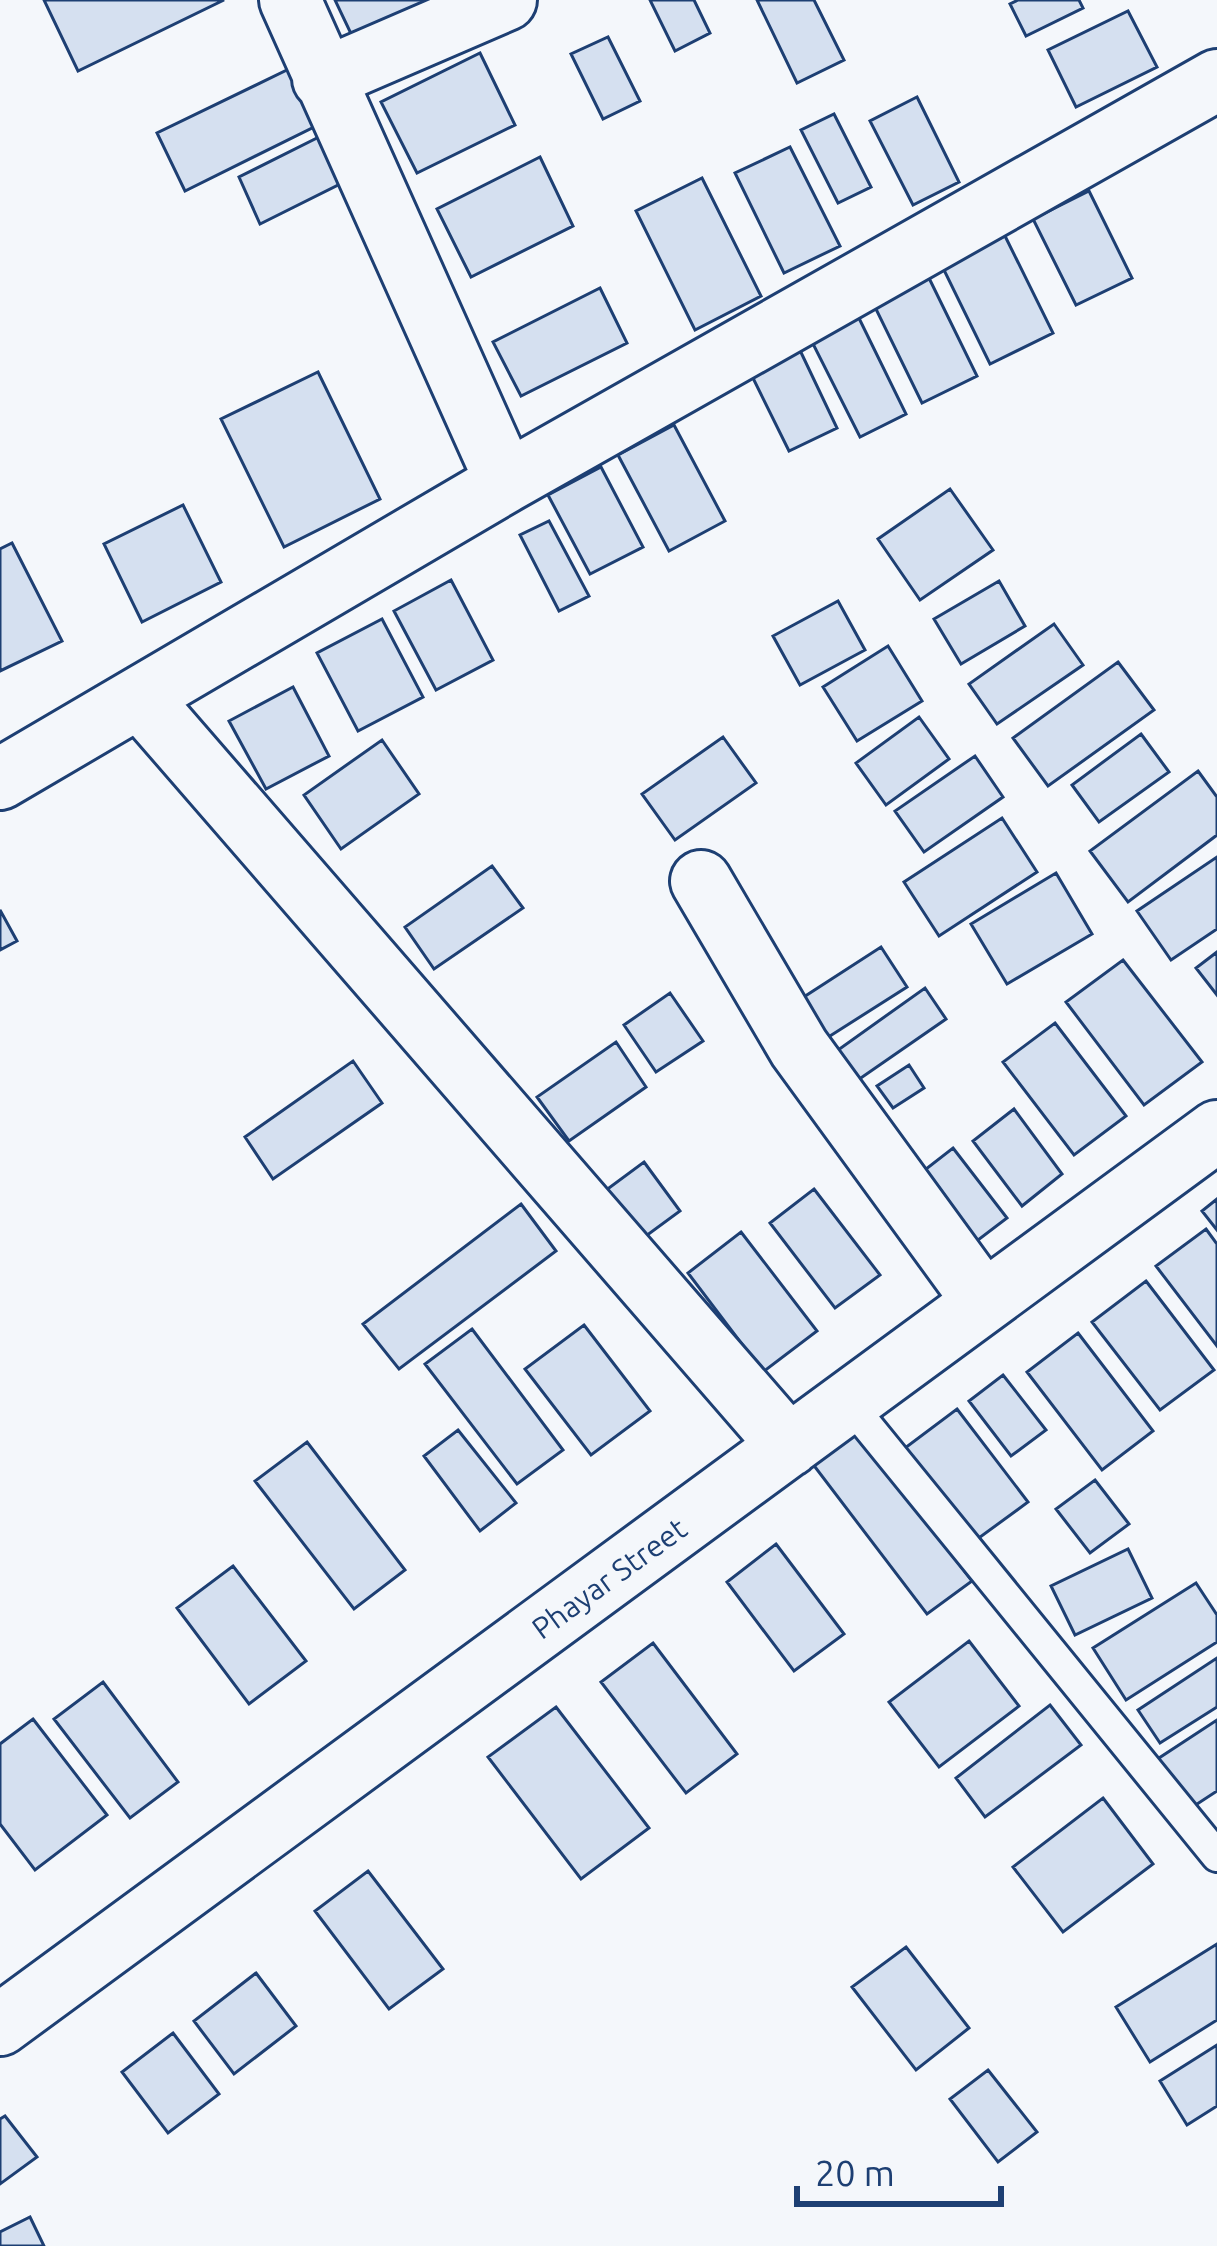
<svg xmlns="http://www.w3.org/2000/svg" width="1217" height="2246" viewBox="0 0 1217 2246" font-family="Ubuntu,sans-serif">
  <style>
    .building { fill: #d5e0f0; stroke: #1d3f73; stroke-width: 3 }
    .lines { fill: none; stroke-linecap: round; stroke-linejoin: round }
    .service-casing { stroke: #1d3f73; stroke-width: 36 }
    .minor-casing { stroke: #1d3f73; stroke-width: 66 }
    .service { stroke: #f4f7fb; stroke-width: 30 }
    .minor { stroke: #f4f7fb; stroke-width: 60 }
    .labels { text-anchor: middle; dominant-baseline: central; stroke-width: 9; stroke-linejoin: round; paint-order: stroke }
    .street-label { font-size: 30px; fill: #1d3f73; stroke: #f4f7fb }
  </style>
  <rect width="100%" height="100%" fill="#f4f7fb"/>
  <!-- building -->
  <path class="building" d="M44,0H224L78,71Z
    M335,0H434L354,40Z
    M650,0H694L710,33L675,51Z
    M757,0H814L844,60L797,83Z
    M1018,0H1079L1083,8L1026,36L1010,4Z
    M1128,11L1157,67L1076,107L1048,50Z
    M608,37L640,101L603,119L571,54Z
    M480,53L515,125L417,173L381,102Z
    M289,69L316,126L185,191L157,133Z
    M917,97L959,182L913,205L870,121Z
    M834,114L871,187L838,203L801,130Z
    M319,137L342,183L260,224L239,177Z
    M790,147L840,246L784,273L735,173Z
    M540,157L573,226L471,277L437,209Z
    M702,178L761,296L695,330L636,211Z
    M1089,191L1132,278L1076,305L1033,219Z
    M1005,236L1053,333L990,364L942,266Z
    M927,274L977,376L922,403L872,301Z
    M600,288L627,343L521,396L493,342Z
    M853,306L906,414L860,437L806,330Z
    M797,344L837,428L789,451L748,368Z
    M318,372L380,499L284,547L221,419Z
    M674,425L725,521L669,551L618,455Z
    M601,467L643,547L590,574L548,495Z
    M950,489L993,550L920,600L878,539Z
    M183,505L221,582L142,622L104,544Z
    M549,521L589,596L559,611L520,535Z
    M12,543L62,641L0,671V549Z
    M451,580L493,660L436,690L394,611Z
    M999,581L1025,626L961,664L934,619Z
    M838,601L865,650L800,685L773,636Z
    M382,619L423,697L358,731L317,653Z
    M1054,624L1083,665L997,724L969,684Z
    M888,646L922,701L857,741L823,687Z
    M1118,662L1154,710L1048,786L1013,738Z
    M293,687L329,756L266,789L229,721Z
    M919,717L949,759L886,805L856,763Z
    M1141,734L1169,772L1099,822L1072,785Z
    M723,737L756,783L675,840L642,794Z
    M382,740L419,794L341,849L304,795Z
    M975,756L1003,797L924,852L895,811Z
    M1198,771L1217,797V835L1128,902L1090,851Z
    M1002,818L1037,872L939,936L904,882Z
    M1217,857V929L1171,960L1137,911Z
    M492,866L523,908L434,969L405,927Z
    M1056,873L1092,934L1007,984L971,924Z
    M0,910L17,941L0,950Z
    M881,947L907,987L819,1043L793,1004Z
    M1217,952V995L1196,968Z
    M1123,960L1202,1062L1144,1105L1066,1002Z
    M925,988L946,1019L845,1089L824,1060Z
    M670,993L703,1041L656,1072L624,1025Z
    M1055,1023L1126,1116L1074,1155L1003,1062Z
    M616,1042L646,1087L569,1141L537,1097Z
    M353,1061L382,1103L273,1179L245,1137Z
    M909,1065L924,1088L893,1108L877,1086Z
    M1014,1109L1062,1174L1022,1206L973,1141Z
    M953,1148L1007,1218L961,1253L908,1183Z
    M644,1162L680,1211L631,1247L594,1199Z
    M814,1189L880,1275L835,1308L770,1223Z
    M1217,1199V1230L1202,1211Z
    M521,1204L556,1251L399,1369L363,1324Z
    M1206,1229L1217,1244V1346L1156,1266Z
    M741,1232L817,1331L763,1372L688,1273Z
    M1146,1281L1214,1370L1160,1410L1092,1322Z
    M584,1325L650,1411L591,1455L525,1369Z
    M472,1329L563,1450L517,1484L425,1364Z
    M1078,1333L1153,1431L1102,1470L1027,1372Z
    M1003,1375L1046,1430L1011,1456L969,1401Z
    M957,1409L1028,1502L972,1543L901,1451Z
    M856,1428L972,1581L927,1614L812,1463Z
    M458,1430L516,1503L480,1531L424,1456Z
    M307,1442L405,1570L354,1609L255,1481Z
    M1095,1480L1129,1524L1090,1553L1056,1509Z
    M776,1544L844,1634L794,1671L727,1582Z
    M1128,1549L1152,1598L1075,1635L1051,1586Z
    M233,1566L306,1661L249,1704L177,1608Z
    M1196,1583L1217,1615V1642L1126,1700L1093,1648Z
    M969,1641L1019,1706L939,1767L889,1702Z
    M653,1643L737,1754L686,1793L601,1682Z
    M1217,1658V1707L1160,1743L1138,1710Z
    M103,1682L178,1782L130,1818L54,1719Z
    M1050,1705L1081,1745L985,1817L956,1778Z
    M556,1707L649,1828L581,1879L488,1757Z
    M33,1719L107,1815L35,1870L0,1824V1744Z
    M1217,1720V1791L1188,1810L1156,1760Z
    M1103,1798L1153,1864L1063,1932L1013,1867Z
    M368,1871L443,1969L389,2009L315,1911Z
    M1217,1944V2020L1150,2062L1116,2007Z
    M906,1947L969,2028L916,2070L852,1987Z
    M256,1973L296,2026L234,2074L194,2021Z
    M173,2033L219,2094L168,2133L122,2072Z
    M1217,2045V2106L1187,2125L1160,2081Z
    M988,2070L1037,2132L998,2162L950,2099Z
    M5,2116L37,2157L0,2184V2119Z
    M30,2217L44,2246H0V2232Z"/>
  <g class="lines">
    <!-- service casing -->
    <g class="service-casing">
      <path id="service" d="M848,1402L1217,1856"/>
    </g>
    <!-- minor casing -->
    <g class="minor-casing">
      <path id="minor" d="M290,0L506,482
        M323,79L506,0
        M140,698L789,1446
        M0,779L506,482L1217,80
        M701,881L799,1048L984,1302
        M0,2025L1217,1131"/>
    </g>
    <!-- service -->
    <use href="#service" class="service"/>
    <!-- minor -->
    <use href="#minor" class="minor"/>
  </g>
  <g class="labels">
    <!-- street labels -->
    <g class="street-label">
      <text transform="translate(609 1578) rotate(-36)">Phayar Street</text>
    </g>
  </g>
  <!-- scale -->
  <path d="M797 2186v18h204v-18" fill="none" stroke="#1d3f73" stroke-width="6"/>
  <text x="815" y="2186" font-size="36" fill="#1d3f73" stroke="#f4f7fb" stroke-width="9" paint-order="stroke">20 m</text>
</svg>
